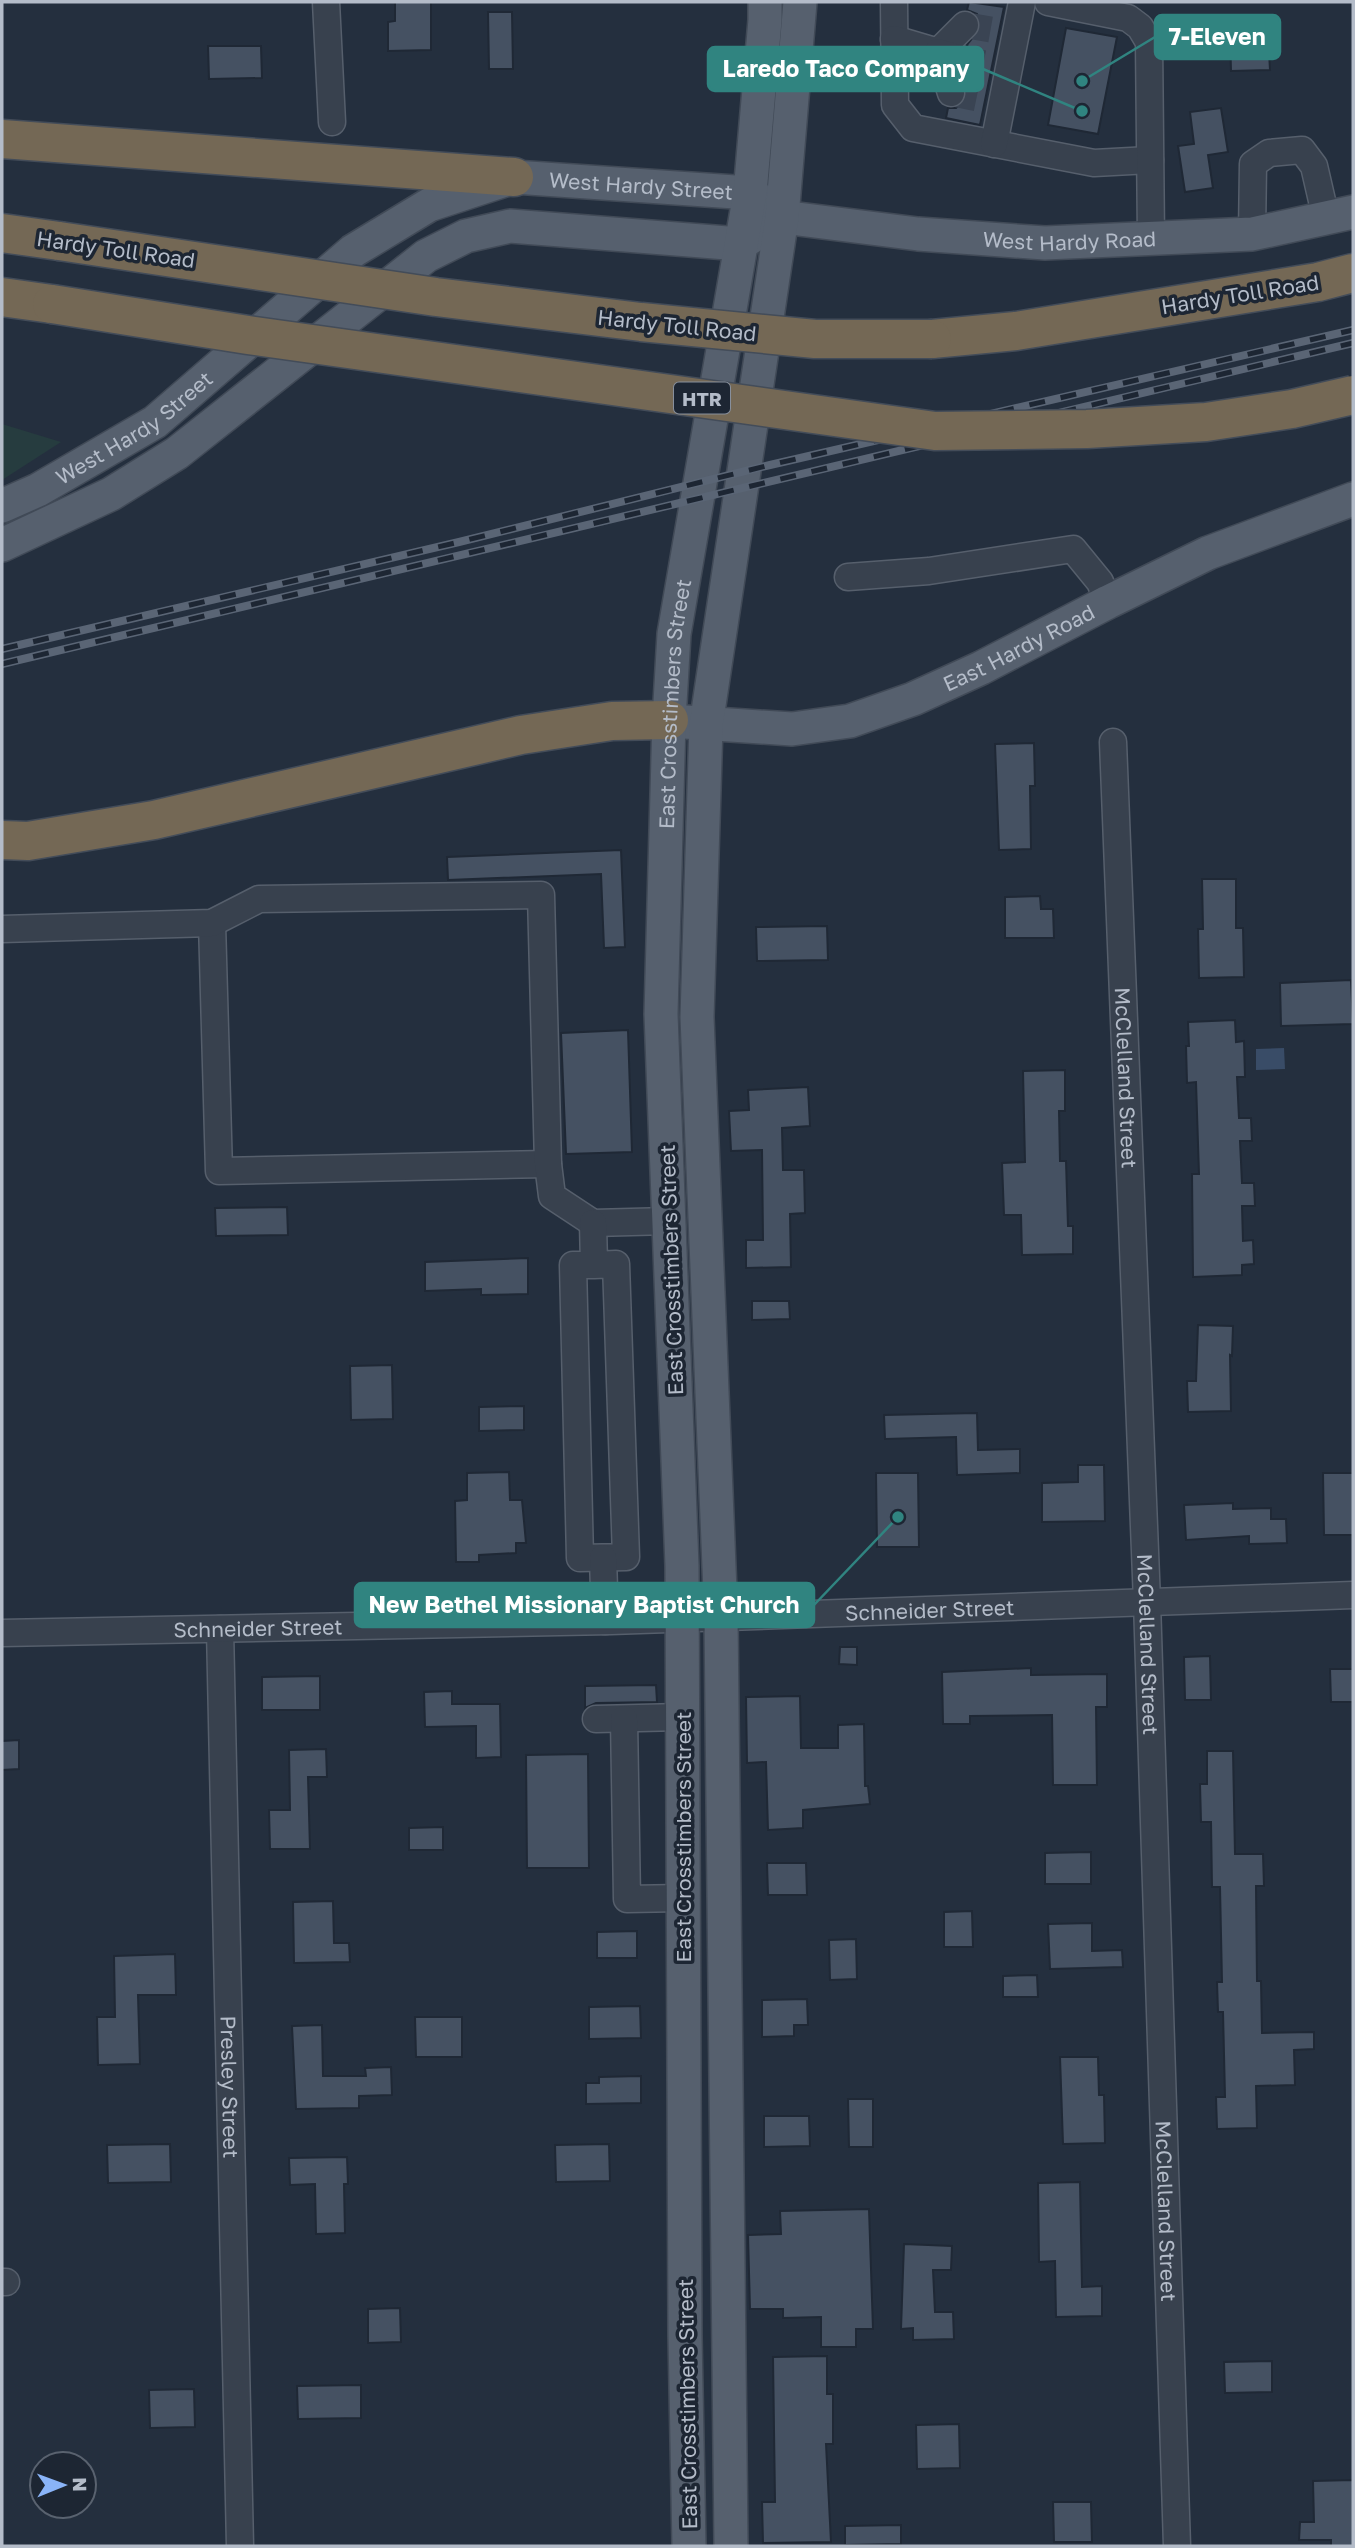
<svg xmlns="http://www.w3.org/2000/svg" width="1355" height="2548" viewBox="0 0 1355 2548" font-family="'Golos Text',sans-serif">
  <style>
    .green { fill: #263c3f }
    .water { fill: #394c67 }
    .building { fill: #455162; stroke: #1f2835; stroke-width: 2 }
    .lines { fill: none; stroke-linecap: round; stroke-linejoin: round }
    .minor-tunnel { stroke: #3a4453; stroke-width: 26; stroke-dasharray: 26 13; stroke-linecap: butt }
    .minor-casing { stroke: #565f6c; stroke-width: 29 }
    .major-casing { stroke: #414a57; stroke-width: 36 }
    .highway-casing { stroke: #434c59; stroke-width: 41 }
    .minor { stroke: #38414e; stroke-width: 26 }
    .major { stroke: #56606e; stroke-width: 33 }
    .highway { stroke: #746855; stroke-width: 38 }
    .rail-casing { stroke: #5a6575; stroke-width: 8 }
    .rail { stroke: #1d2633; stroke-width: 5; stroke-dasharray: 16; stroke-linecap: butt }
    .highway-bridge-casing { stroke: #434c59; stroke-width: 41; stroke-linecap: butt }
    .highway-bridge { stroke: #746855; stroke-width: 38 }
    .labels { text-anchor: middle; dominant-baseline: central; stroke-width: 7; stroke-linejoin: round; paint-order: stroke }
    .shield { fill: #1d2633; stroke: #878f9c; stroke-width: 2 }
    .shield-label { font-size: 19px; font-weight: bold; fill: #b4bcc9 }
    .street-label { font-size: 21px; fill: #b4bcc9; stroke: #1d2633 }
    .leader { fill: none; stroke: #308480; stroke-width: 2.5 }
    .callout-dot { fill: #308480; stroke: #1d2633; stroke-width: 2.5 }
    .callout { fill: #308480; stroke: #308480; stroke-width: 2.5 }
    .callout-label { font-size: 23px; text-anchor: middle; font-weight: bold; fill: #fff }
  </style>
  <rect width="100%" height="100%" fill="#242f3e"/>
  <!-- green -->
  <path class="green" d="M2,424L61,442L2,480Z"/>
  <!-- water -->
  <path class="water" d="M1284,1048L1285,1069L1256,1070V1049Z"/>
  <!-- building -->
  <path class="building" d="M395,2H431V50L388,51V22L395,21Z
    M969,2L1004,7L980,125L946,118L948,108H956L966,97L961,73L969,69L973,55L967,45L980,28L977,14L967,10Z
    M488,12H512L513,69H489Z
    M1066,28L1117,37L1098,134L1048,125Z
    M1268,33L1270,70L1231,71L1230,35Z
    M208,46H261L262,78L209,79Z
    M1221,108L1228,152L1208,155L1213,188L1185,192L1178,146L1194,144L1190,112Z
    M1034,743L1035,786H1030L1031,849L999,850L995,744Z
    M621,850L625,947L604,948L601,874L448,880L447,857Z
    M1202,879H1236V928H1243L1244,977L1199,978L1198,929H1203Z
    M1040,896L1041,909H1053L1054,938H1005V897Z
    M827,926L828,960L757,961L756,927Z
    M1351,980L1353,1024L1281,1026L1280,983Z
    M1235,1020L1236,1042L1244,1041L1245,1077H1237L1239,1118H1251L1252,1141H1240L1242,1183H1254L1255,1206H1242L1243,1241L1253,1240L1254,1264L1242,1265V1275L1193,1277L1192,1174H1199L1196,1082L1187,1083L1186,1046H1189L1188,1022Z
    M628,1030L632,1152L566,1154L561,1033Z
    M1065,1070V1111H1059L1060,1161H1066L1068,1226H1073V1254L1022,1255L1021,1215H1004L1002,1163L1025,1162L1023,1071Z
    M808,1087L810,1126L782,1128L783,1170H804L805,1213L790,1214L791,1267L746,1268V1240H763L762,1150L731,1151L729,1111L749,1110L748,1090Z
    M287,1207L288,1235L216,1236L215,1208Z
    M528,1258V1294L481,1295V1289L425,1291V1262Z
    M752,1301H789L790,1319L752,1320Z
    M1198,1325L1233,1326L1232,1356L1230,1355L1231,1411L1188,1412L1187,1381H1196Z
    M392,1365L393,1419L351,1420L350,1366Z
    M524,1406V1430L479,1431V1407Z
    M977,1413L978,1450L1020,1449V1473L957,1475L956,1437L885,1439L884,1415Z
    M1078,1465H1104L1105,1521L1042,1522V1483L1078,1482Z
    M509,1472L510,1500H522L526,1543H516V1553L479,1555V1562H456L455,1501L467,1500V1473Z
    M876,1473H918L919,1547H877Z
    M1323,1473H1353V1535H1324Z
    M1233,1503V1509L1271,1508V1519H1286L1287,1543L1249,1544V1536L1186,1540L1184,1505Z
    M840,1647H857V1665L839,1664Z
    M1210,1656L1211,1700H1185L1184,1657Z
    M1031,1668V1675L1107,1674V1707H1096L1097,1785H1053L1052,1715L970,1716V1724H943L942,1672Z
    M1330,1669H1353V1702H1331Z
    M320,1676V1710H262V1677Z
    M656,1685L657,1702L596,1703L585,1708V1686Z
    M452,1691V1704H500L501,1757L476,1758V1726L425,1727L424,1692Z
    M800,1696L801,1748H838V1725L864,1724L865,1786H868L870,1804L803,1810V1828L768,1830L766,1762L747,1763L746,1697Z
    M19,1740V1769L2,1770V1741Z
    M326,1749L327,1777H308L310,1849H270L269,1810H290L289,1750Z
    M1207,1751H1233L1235,1854H1263L1264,1886H1256L1257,1981H1261L1262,2033L1314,2032V2049L1294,2050L1295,2085L1256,2086L1257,2128L1217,2129L1216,2097H1225L1223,2012H1218L1217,1982H1222L1220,1887H1212L1211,1822H1201L1200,1784H1207Z
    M588,1754L589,1868H527L526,1755Z
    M443,1827V1850H409V1828Z
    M1091,1852V1884H1045V1853Z
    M767,1863H806L807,1895H768Z
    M333,1901L334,1943H349L350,1962L294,1963L293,1902Z
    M972,1911L973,1947H944V1912Z
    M1092,1923V1951L1122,1950L1123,1967L1050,1969L1048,1924Z
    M637,1931V1958H597V1932Z
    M856,1939L857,1979L830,1980L829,1940Z
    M175,1954L176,1995H138L140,2064L98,2065L97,2017H115L114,1956Z
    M1037,1975L1038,1997H1003V1976Z
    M807,1999L808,2025H794V2036L762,2037V2000Z
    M640,2006L641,2038L589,2039V2007Z
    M415,2017H462V2057H416Z
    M322,2025L323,2076H366L365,2068L391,2067L392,2095L359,2096V2108L296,2109L292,2026Z
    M1060,2057H1098L1099,2095H1104L1105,2143L1063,2144Z
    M641,2076V2103L586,2104V2083H599V2077Z
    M848,2099H873V2147H849Z
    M764,2116H809L810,2146L764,2147Z
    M170,2144L171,2182L108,2183L107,2145Z
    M609,2144L610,2181L556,2182L555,2145Z
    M347,2157L348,2184H344L345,2233L316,2234L315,2184L290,2185L289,2158Z
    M1080,2182L1082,2287L1102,2286V2316L1056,2317L1055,2261L1039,2262L1038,2183Z
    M869,2209L873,2329H856V2347H821V2317L783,2318V2309H750L748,2235L781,2234L780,2211Z
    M904,2244L952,2246L951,2270H933L935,2312H953L954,2339L913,2340V2328L901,2329Z
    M400,2308L401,2342L368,2343V2309Z
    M827,2356V2394H833V2444H826L831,2542L763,2543L762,2502H775L773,2357Z
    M1272,2361V2392L1225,2393L1224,2362Z
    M361,2385V2418L298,2419L297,2386Z
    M194,2389L195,2427L150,2428L149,2390Z
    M959,2424L960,2468L917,2469L916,2425Z
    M1353,2480V2546H1331V2540H1299L1300,2522H1314L1313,2481Z
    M1053,2502H1091L1092,2542H1054Z
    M901,2525V2544L845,2545V2526Z"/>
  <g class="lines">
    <!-- minor-tunnel -->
    <path class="minor-tunnel" d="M965,25L999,31
      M958,58L992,65
      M951,93L985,100"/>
    <!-- minor casing -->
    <g class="minor-casing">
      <g id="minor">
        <path d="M326,2L332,122"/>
        <path d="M894,2L895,105L913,128L1094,163L1150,160"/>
        <path d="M1048,2L1128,18L1140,27L1149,42L1151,239"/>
        <path d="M894,39L938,52L965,25"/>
        <path d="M951,93L938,52L958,58"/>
        <path d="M994,144L1022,2"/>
        <path d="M1252,234L1253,164L1269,153L1302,150L1314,166L1326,218"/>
        <path d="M848,577L929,571L1073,549L1100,582L1108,602"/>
        <path id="s1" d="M1113,742L1147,1602L1177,2546"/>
        <path d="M212,923L219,1171L548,1164"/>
        <path d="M2,929L212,923L259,899L541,895L548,1164L552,1196L593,1223L669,1221"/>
        <path d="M593,1223L594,1265L616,1264L626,1557L580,1558L573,1265H594"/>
        <path d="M603,1558L605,1621"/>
        <path id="s2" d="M220,1629L240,2546"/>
        <path id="s3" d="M2,1633L611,1621L1353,1595"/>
        <path d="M596,1719L682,1717"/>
        <path d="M624,1719L627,1899L683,1898"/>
        <path d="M2,2282H6"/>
      </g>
    </g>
    <!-- major casing -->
    <g class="major-casing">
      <g id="major">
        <path id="s4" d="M2,506L38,490L155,422L353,251L429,205L514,177L750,193L782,217L918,234L1045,243L1252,234L1353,212"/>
        <path d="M2,545L111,494L177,453L426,256L466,236L510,226L740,244L759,232"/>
        <path id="s5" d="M685,722L792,729L850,721L913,699L981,668L1108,602L1208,553L1353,499"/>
        <path id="s6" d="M689,2546L685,2336L682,1566L661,1014L669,720L674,634L750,193L765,20V2"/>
        <path d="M731,2546L721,1617L697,1017L706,725L782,217L800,2"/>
      </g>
    </g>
    <!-- highway casing -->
    <g class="highway-casing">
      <path id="highway" d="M2,139L514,177
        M2,233L59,241
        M2,297L52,304
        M932,339L1016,331L1318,282L1353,273
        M2,840L28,841L154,820L521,735L612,721L669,720"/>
    </g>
    <!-- minor -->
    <use href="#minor" class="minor"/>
    <!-- major -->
    <use href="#major" class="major"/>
    <!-- highway -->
    <use href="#highway" class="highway"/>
    <!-- rail casing -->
    <g class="rail-casing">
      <path id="rail" d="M2,649L459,542L770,465L1353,330
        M2,664L1353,343"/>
    </g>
    <!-- rail -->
    <use href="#rail" class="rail"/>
    <!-- highway-bridge casing -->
    <g class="highway-bridge-casing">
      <path id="highway-bridge" d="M59,241L436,297L641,322L815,339H932
        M52,304L248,335L935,431L1087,429L1206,422L1292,409L1353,395"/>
    </g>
    <!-- highway-bridge -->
    <use href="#highway-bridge" class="highway-bridge"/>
  </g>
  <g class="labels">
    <!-- shield labels -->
    <rect class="shield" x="674" y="382.5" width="56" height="31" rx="5"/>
    <g class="shield-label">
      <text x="702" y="398">HTR</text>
    </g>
    <!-- street labels -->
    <g class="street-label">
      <text stroke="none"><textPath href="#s4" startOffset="742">West Hardy Street</textPath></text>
      <text stroke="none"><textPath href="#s4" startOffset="1180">West Hardy Road</textPath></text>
      <text transform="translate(116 249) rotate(8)">Hardy Toll Road</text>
      <text transform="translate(1240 294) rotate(-9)">Hardy Toll Road</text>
      <text transform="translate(677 325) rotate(6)">Hardy Toll Road</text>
      <text stroke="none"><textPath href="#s4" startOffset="154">West Hardy Street</textPath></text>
      <text stroke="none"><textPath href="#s5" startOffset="350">East Hardy Road</textPath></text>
      <text stroke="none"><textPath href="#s6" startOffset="1843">East Crosstimbers Street</textPath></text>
      <text stroke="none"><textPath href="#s1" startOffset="336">McClelland Street</textPath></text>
      <text transform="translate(671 1270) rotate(-92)">East Crosstimbers Street</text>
      <text stroke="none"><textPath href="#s3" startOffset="928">Schneider Street</textPath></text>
      <text stroke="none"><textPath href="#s3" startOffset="256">Schneider Street</textPath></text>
      <text stroke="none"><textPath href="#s1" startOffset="903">McClelland Street</textPath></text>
      <text transform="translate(683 1837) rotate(-90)">East Crosstimbers Street</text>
      <text stroke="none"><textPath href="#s2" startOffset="458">Presley Street</textPath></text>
      <text stroke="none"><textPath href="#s1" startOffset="1470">McClelland Street</textPath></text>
      <text transform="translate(687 2404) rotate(-91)">East Crosstimbers Street</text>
    </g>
  </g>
  <!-- callouts -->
  <path class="leader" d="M1082 81L1155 37M1082 111L983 69M898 1517L814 1605"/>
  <g class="callout-dot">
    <circle cx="1082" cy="81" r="7"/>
    <circle cx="1082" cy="111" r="7"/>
    <circle cx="898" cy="1517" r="7"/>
  </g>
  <g class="callout">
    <rect x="1155" y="15" width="125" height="44" rx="7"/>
    <rect x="708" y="47" width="275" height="44" rx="7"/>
    <rect x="355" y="1583" width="459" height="44" rx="7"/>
  </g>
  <g class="callout-label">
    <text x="1217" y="45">7-Eleven</text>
    <text x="846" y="77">Laredo Taco Company</text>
    <text x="584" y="1613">New Bethel Missionary Baptist Church</text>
  </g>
  <!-- border -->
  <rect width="1355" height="2548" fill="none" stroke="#b4bcc9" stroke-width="7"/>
  <!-- north arrow -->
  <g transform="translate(63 2485) rotate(89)"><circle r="33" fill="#1d2633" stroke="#59626f" stroke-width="2"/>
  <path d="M0-5L12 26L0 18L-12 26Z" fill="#8ab4f8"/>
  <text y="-10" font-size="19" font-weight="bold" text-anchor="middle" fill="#b4bcc9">N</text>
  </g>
</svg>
